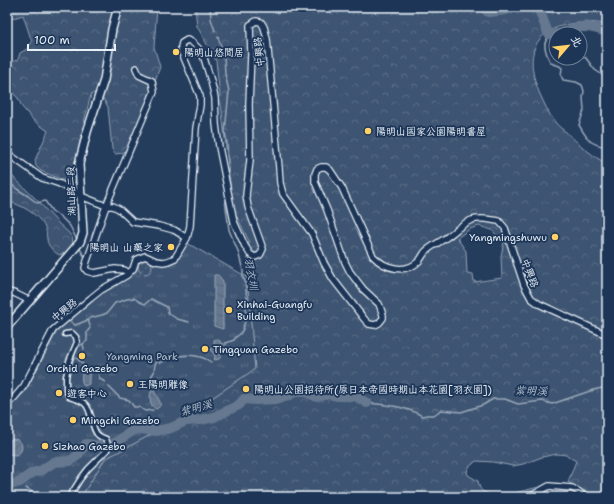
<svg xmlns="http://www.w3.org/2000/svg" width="614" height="504" viewBox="0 0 614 504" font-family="'Shantell Sans','LXGW WenKai TC',sans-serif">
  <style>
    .grass { fill: url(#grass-tufts); stroke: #93a2b5 }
    .forest { fill: url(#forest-crowns); stroke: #93a2b5; fill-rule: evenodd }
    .garden { fill: url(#garden-dots); stroke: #93a2b5 }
    .water { fill: url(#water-waves); stroke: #99a8ba }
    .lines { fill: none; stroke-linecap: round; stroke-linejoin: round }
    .stream { stroke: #99a8ba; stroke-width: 1.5 }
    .river { stroke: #657890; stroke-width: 10 }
    .pedestrian-casing { stroke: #e8f1f8; stroke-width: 7 }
    .minor-casing { stroke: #e8f1f8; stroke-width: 8 }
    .tertiary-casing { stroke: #e8f1f8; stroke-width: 10 }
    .pedestrian { stroke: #1d3557; stroke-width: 4 }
    .minor { stroke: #1d3557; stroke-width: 5.5 }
    .tertiary { stroke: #1d3557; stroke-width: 7 }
    .poi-dot { fill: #ffd166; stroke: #1d3557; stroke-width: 1.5 }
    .labels { text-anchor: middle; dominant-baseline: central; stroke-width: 3.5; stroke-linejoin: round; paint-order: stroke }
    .poi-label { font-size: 10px; fill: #e8f1f8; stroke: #1d3557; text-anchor: start }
    .street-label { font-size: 10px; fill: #e8f1f8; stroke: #1d3557 }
    .park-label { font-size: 10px; fill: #b5c2d0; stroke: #1d3557 }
    .water-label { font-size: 11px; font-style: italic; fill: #b4c1ce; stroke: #1d3557 }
  </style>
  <defs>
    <pattern id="grass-tufts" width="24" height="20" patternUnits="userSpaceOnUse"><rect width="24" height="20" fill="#3e5472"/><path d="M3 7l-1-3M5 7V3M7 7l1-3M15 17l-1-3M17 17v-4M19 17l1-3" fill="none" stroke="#5a6d87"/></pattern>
    <pattern id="forest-crowns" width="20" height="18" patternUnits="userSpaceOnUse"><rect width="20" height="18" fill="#3e5472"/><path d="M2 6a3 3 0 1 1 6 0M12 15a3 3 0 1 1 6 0" fill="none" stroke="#5a6d87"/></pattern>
    <pattern id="garden-dots" width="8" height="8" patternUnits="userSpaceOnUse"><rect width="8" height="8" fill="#3e5472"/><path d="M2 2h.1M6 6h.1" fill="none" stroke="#5a6d87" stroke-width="1.8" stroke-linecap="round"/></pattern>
    <pattern id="water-waves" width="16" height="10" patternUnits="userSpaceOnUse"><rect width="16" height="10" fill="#657890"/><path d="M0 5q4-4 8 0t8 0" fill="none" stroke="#576270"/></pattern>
  </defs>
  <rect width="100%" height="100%" fill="#253d5d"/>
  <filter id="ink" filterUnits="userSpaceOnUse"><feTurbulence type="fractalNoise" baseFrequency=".025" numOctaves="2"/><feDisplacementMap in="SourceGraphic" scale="8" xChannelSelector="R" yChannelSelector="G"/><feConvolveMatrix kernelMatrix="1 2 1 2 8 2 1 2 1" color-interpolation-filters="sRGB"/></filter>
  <g filter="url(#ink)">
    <!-- grass -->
    <path class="grass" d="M187,243L247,277L255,369L181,419L105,459L81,497H7V407L25,392L57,331L100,294L129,277L134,272L137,263L142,259L148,258L172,262Z"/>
    <!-- forest -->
    <path class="forest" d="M7,7H157L154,47L160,67L148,99L128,147L123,153L115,154L112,149L108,107L104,100L97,93H94L91,95C83,123 77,152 76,181L73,184L41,171L36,166L35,160L48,131L34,121L22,107L18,98L7,87V63L18,60L20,53L27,49L32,42L23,15L7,20Z
      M195,7H607V25C594,21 578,22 565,25C528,34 527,63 539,92C544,103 548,113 555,122C558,126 562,129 566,132C579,144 592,156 607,164V497H588L585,491L568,482L576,461L566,455L557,454L542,457L523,464L513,466L493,462L476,461L468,468L467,472L468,475L478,481C481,496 485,489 492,497H81L105,459L181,419L255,369L247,277L249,241L233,209L216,61L197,26ZM479,226L492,230L501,240L504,242L501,256L502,278L474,282L473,274L467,273L466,251L457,238L470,229Z
      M7,169L10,174L37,200L59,224L68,232L72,237L73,243L70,248L65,253L60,255C54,253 47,245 47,239C46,233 47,232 45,227C37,213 21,205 7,201Z
      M539,487L541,489L542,493L540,497H498Z"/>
    <!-- garden -->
    <path class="garden" d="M138 267a7 7 0 1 1 14 0a7 7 0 1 1-14 0Z"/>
    <!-- water -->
    <path class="water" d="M214,275H218L223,281V329L214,326Z
      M216,339L219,340L220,342L223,344L225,342L227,344C221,348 219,349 221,357L219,359L215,360L214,359L215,357L214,354L210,350L214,345V340Z
      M86,367L91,371L89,374V384L84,386C80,380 81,372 86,367Z
      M152,389H153C155,392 156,395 158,398C161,403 162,406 156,409C149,405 149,396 152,389Z
      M6 447a8 8 0 1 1 16 0a8 8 0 1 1-16 0Z"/>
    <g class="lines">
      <!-- stream -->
      <path class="stream" d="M210,7L211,19L215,31
        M550,34C549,37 546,40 545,43C544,48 548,61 553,64C557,66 558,64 562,68L561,75L563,80L576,82L582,85L584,91L583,97L584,110L579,125C588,140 589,144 607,147
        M552,35L556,40
        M218,37L224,56L225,74L229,91L225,132L227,143L228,163
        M580,56L585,57L595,70L607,78
        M7,175L10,183L17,189L28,196L37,203L45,201L52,211L61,217L70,226L77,240
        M225,200L229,230L238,251L243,271V278L245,281L247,300L245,321L243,329L240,334L236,337L234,340L226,343
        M80,249L86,259
        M88,320L90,326
        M71,322L75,325L78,324L88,320L90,318L102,315L107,313L115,303L127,299L134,298L140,302L145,304L151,299L167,307L168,313L177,319L189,322
        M83,344L84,349
        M74,357C70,369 62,390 77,397
        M83,364L75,357H74L78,347L87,341V332L90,328
        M98,373L100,379L105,382
        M108,386L120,398L129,400L134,407H139L145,411L153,410
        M152,389V382L151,377L154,372L155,364L158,361L160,363C165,361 169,358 174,357C187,354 201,355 211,362
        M367,403C385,405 407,406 422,416L427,415H434L441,410L461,412L483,405L493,399H505L518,404L542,401L552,404L593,390L607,387
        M20,482L21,483
        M26,488L40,497"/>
      <!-- river -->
      <path class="river" d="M483,7L488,12L506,10L512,7
        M536,7L540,12L548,33L552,35L556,34
        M558,34C565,33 570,29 576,28C587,25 597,28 607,32
        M113,444L134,430L140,429L156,431L171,428L186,421L200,420L214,417L239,405L244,399L256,400L276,399L288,396L295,392H305L317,397L329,394L338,396H355L367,403
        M10,485L20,482L32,473L42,470L54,462L70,461L78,455L86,444C93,444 97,446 103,446"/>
      <!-- pedestrian casing -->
      <g class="pedestrian-casing">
        <path id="pedestrian" d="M65,334L72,333L76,337L77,342L69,361L66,377V390L69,397C74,399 80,400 84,403C93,410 91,430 98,435C100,437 104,438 106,439L108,445L107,450L88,469L81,478L69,497"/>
      </g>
      <!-- minor casing -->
      <g class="minor-casing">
        <path id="minor" d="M7,153L42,178L60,184L81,196L106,206H113L119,209L133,222L159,226L174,230L187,238
          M129,273L124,270L115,269L94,273L87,271L85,268L87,261L106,206L154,92L152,81L139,75L136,68
          M7,291L16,294L30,301
          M7,404L14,398L24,386L53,330L91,298L101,290L127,275L133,269L136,260L145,256L156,261L163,262L168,261L175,258L187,238L190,226L196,128L200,105V96L182,53L181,47L182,43L187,40L192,42L198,48L204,58L211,81L215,98L216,124L219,147L234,222L245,246L250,254L255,257L260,255L263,249L248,207L246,195L250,160L249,104L251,54L250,25L256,21L261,22L264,27L267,39L279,168L280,183L283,194L312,234L324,263L333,279L365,320L369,324L375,325L379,323L383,318V315L379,304L363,289L350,272L345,262L327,210L315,182V174L317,169L321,167H326L330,170L342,188L373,256C385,269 406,274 419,261C422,258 423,254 426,251C432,246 440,242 447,237C455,232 462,223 472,220C481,217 490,220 499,221L505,228L524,285L531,298L539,304L607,335
          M524,497L533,495L549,486L572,488L579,492L584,497"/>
      </g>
      <!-- tertiary casing -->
      <g class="tertiary-casing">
        <path id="tertiary" d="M7,327L80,242L83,233L79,164L87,132L104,80L112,29L118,7"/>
      </g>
      <!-- pedestrian -->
      <use href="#pedestrian" class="pedestrian"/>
      <!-- minor -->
      <use href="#minor" class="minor"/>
      <!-- tertiary -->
      <use href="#tertiary" class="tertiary"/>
    </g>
  </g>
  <!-- markers -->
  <g class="poi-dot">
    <circle cx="176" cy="52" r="4"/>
    <circle cx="368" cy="131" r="4"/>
    <circle cx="555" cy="237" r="4"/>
    <circle cx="171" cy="247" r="4"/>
    <circle cx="229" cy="310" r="4"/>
    <circle cx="205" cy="349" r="4"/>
    <circle cx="82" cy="356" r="4"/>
    <circle cx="130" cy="384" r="4"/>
    <circle cx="246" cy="389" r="4"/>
    <circle cx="59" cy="393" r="4"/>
    <circle cx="73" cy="420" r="4"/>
    <circle cx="45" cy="446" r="4"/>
  </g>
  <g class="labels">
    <!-- poi labels -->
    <g class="poi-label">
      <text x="184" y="52">陽明山悠閒居</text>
      <text x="376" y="131">陽明山國家公園陽明書屋</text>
      <text x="547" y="237" text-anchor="end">Yangmingshuwu</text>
      <text x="163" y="247" text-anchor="end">陽明山 山藥之家</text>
      <text x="237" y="304">Xinhai-Guangfu<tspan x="237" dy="12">Building</tspan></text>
      <text x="213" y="349">Tingquan Gazebo</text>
      <text x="82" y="368" text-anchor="middle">Orchid Gazebo</text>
      <text x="138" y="384">王陽明雕像</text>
      <text x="254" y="389">陽明山公園招待所(原日本帝國時期山本花園[羽衣園])</text>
      <text x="67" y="393">遊客中心</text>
      <text x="81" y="420">Mingchi Gazebo</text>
      <text x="53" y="446">Sizhao Gazebo</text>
    </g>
    <!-- street labels -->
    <g class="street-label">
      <text transform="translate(259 52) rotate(-97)">中興路</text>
      <text transform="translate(71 191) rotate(-92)">湖山路二段</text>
      <text transform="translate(530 273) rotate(69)">中興路</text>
      <text transform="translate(64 310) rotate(-40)">中興路</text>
    </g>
    <!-- park labels -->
    <g class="park-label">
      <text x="142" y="356">Yangming Park</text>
    </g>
    <!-- water labels -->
    <g class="water-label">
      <text transform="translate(251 274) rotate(79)">羽衣圳</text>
      <text transform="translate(531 391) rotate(2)">紫明溪</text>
      <text transform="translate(196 408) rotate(-15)">紫明溪</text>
    </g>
  </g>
  <!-- margin -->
  <rect width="614" height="504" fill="none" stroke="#1d3557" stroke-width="24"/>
  <rect x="12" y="12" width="590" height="480" fill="none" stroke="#e8f1f8" stroke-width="1.5" filter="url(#ink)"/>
  <!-- north arrow -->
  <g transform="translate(568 46) rotate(62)"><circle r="19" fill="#1d3557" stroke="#6e8097"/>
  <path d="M0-3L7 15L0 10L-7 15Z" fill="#ffd166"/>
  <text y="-6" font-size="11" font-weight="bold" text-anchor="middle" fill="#e8f1f8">北</text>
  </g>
  <!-- scale -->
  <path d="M28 44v6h87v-6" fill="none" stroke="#e8f1f8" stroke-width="2"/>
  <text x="34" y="44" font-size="12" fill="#e8f1f8" stroke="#1d3557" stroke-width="3" paint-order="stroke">100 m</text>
</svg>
